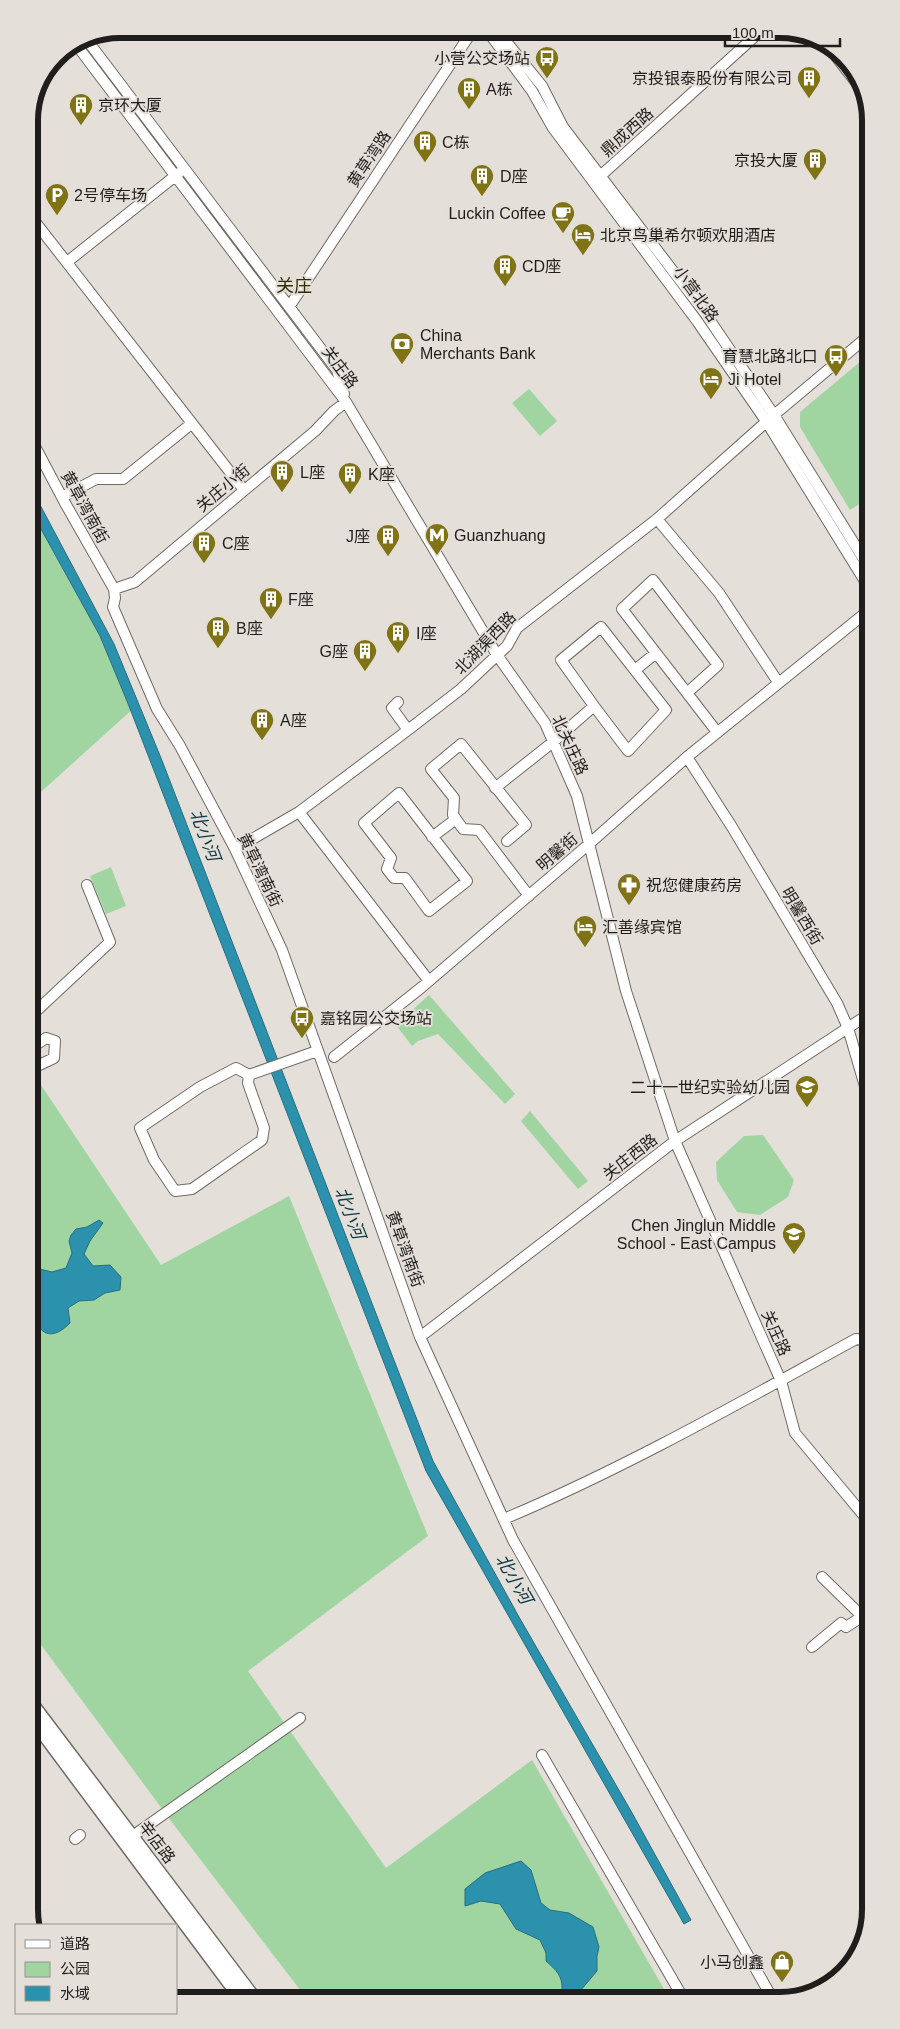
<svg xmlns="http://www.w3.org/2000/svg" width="900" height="2029" viewBox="0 0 900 2029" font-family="Helvetica,'Noto Sans SC',sans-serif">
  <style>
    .green { fill: #a0d5a1 }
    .water { fill: #2c91ac; stroke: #286e81 }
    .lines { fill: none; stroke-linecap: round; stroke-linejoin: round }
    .minor-casing { stroke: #706b65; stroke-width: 12 }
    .major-casing { stroke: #706b65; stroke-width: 15 }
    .minor { stroke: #fff; stroke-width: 10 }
    .major { stroke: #fff; stroke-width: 12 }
    .labels { text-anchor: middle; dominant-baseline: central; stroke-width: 4; stroke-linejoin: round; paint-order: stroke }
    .poi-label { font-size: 16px; fill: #201e1c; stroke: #e4dfd8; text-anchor: start }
    .street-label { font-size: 16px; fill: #201e1c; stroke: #e4dfd8 }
    .neighbourhood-label { font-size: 18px; fill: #312b00; stroke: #e4dfd8 }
    .water-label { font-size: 18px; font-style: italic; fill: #0d3a46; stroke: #e4dfd8 }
    .rim { fill: none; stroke: #201e1c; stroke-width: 6 }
  </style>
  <rect width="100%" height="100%" fill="#e4dfd8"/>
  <!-- green -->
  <path class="green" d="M867,356V499L850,510L800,427V412Z
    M529,389L557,421L540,436L512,403Z
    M30,504L115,655L135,707L31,801Z
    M111,867L126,906L106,914L90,876Z
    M429,995L515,1094L505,1104L438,1034L418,1041L412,1046L396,1025Z
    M31,1070L161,1265L289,1196L428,1536L248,1671L386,1868L532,1760L668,1996L307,1999L174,1825L33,1634Z
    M530,1111L588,1181L578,1189L521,1121Z
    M763,1135L794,1180L788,1197L760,1215L737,1212L717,1180L716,1162L744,1136Z"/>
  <!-- water -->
  <path class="water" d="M30,486L114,644L161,758L433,1461L519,1617L631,1811L691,1920L684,1924L426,1471L127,701L100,636L30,509Z
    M99,1220L103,1223L90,1241L84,1254L93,1266L110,1265L121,1277L120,1290L105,1293L94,1300L79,1301L68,1308L70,1323C54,1339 41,1338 33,1315C29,1304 32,1280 32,1267L52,1272L66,1268L72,1253L69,1241L71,1235L76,1229L87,1227Z
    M521,1861L531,1870L541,1903L550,1910L569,1913L593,1927L599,1947L597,1956V1971L575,1997H551L562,1990C563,1976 556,1970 546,1961V1953L540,1940L516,1929L500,1904L481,1901L465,1906V1889L485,1873Z"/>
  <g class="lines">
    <!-- minor casing -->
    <g class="minor-casing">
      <path id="minor" d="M486,29L532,91L553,128L697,321L766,421L868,586
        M496,29L542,86L563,127L705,313L774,415L868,566
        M84,36L337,370L344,394
        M75,43L346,402L497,655L545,723L577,796L626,991L675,1141L781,1381L795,1433L870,1523
        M827,45L866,95
        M597,179L763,29
        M29,214L244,490
        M67,262L179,173
        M289,307L469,36L476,29
        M30,437L65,503L114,589L115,598L113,607L157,709L180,746L235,849L282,950L420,1337L513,1540L771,1996
        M62,497L96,479H123L191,424
        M657,519L719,593L778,682
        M114,589L135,582L315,431L334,411L346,402
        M635,670L656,653L687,693L718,665L653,580L622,609L656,653
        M687,693L717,732
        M398,702L392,708L408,730
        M687,757L732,827L837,1003L848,1028L869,1100
        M495,788L553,742L594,706L628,751L666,710L601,627L561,660L594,706
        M399,793L467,881L429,911L405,878H394L387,869L391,858L364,823Z
        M299,812L429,981
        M432,837L456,819
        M507,841L526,825L461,744L431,769L454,798L453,815L463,829L479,830L529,896
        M235,849L299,812L408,730L461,689L507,646L517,628L657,519L774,415L867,337
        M31,1016L110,942L87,885
        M31,1048L46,1038L55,1041L54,1058L31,1069
        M334,1057L422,987L589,844L687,757L868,611
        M249,1075L248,1083L264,1128L262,1140L192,1189L175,1191L154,1160L140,1128L200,1087L236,1068L249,1075L317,1051
        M420,1337L675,1141L869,1014
        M504,1519C625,1468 741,1402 856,1339L870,1341
        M822,1577L870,1624
        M812,1647L841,1623L846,1627L863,1616
        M542,1755L682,1996
        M75,1839L80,1835
        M127,1840L300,1718"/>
    </g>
    <!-- major casing -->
    <g class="major-casing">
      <path id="major" d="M33,1705L255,1999
        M33,1720L241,1999"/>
    </g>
    <!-- minor -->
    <use href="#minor" class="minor"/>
    <!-- major -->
    <use href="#major" class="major"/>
  </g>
  <!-- icons -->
  <defs>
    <g id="bus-pin" transform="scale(1.25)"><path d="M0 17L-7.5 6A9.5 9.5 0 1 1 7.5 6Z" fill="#807315" stroke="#e4dfd8"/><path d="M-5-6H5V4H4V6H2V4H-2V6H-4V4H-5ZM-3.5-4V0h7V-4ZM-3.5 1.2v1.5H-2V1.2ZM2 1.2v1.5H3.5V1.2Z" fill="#fff"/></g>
    <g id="building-pin" transform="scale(1.25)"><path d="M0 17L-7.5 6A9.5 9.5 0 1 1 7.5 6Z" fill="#807315" stroke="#e4dfd8"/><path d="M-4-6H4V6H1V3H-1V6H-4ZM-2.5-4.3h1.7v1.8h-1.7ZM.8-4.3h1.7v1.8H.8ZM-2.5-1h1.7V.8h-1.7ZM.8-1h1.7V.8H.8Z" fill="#fff"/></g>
    <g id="parking-pin" transform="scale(1.25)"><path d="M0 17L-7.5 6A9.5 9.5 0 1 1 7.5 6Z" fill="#807315" stroke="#e4dfd8"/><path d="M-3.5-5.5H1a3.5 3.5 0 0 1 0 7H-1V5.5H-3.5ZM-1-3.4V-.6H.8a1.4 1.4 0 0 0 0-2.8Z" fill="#fff"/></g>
    <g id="cafe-pin" transform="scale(1.25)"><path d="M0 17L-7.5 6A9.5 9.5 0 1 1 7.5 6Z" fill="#807315" stroke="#e4dfd8"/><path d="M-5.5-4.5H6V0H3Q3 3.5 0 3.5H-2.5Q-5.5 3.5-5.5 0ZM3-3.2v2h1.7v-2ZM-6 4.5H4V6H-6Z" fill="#fff"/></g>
    <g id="hotel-pin" transform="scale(1.25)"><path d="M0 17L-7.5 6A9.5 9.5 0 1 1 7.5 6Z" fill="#807315" stroke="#e4dfd8"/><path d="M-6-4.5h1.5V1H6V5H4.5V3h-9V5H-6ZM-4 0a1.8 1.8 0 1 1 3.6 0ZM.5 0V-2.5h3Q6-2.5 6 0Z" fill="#fff"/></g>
    <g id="bank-pin" transform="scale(1.25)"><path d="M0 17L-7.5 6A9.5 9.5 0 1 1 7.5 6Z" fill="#807315" stroke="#e4dfd8"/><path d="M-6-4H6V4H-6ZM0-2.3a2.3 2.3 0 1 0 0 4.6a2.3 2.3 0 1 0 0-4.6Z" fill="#fff"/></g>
    <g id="metro-pin" transform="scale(1.25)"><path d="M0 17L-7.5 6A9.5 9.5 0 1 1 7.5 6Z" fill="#807315" stroke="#e4dfd8"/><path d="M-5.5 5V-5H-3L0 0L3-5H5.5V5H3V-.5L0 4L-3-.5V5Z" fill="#fff"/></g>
    <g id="pharmacy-pin" transform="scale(1.25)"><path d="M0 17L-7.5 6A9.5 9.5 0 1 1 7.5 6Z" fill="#807315" stroke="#e4dfd8"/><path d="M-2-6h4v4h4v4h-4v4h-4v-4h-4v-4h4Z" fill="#fff"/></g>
    <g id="school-pin" transform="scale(1.25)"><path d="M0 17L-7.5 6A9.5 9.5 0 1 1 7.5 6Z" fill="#807315" stroke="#e4dfd8"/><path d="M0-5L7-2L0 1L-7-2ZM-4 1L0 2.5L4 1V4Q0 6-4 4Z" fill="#fff"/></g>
    <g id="shop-pin" transform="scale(1.25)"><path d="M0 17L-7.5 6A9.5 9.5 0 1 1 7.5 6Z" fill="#807315" stroke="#e4dfd8"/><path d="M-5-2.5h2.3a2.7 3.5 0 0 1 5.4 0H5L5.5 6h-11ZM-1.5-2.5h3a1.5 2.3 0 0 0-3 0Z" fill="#fff"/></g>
  </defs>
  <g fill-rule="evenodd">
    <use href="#bus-pin" x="547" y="58"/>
    <use href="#building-pin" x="809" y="78"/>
    <use href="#building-pin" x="469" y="89"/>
    <use href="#building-pin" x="81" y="105"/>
    <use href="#building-pin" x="425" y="142"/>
    <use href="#building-pin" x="815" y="160"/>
    <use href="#building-pin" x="482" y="176"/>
    <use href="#parking-pin" x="57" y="195"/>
    <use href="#cafe-pin" x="563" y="213"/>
    <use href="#hotel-pin" x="583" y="235"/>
    <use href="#building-pin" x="505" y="266"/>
    <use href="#bank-pin" x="402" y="344"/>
    <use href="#bus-pin" x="836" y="356"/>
    <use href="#hotel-pin" x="711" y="379"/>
    <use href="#building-pin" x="282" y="472"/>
    <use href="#building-pin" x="350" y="474"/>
    <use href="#metro-pin" x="437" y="535"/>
    <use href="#building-pin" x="388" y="536"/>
    <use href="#building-pin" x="204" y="543"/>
    <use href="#building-pin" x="271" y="599"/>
    <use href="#building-pin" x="218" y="628"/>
    <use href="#building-pin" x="398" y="633"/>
    <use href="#building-pin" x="365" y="651"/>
    <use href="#building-pin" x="262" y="720"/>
    <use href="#pharmacy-pin" x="629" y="885"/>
    <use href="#hotel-pin" x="585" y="927"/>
    <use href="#bus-pin" x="302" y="1018"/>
    <use href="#school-pin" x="807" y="1087"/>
    <use href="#school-pin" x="794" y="1234"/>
    <use href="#shop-pin" x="782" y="1962"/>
  </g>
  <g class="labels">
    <!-- poi labels -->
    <g class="poi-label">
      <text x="530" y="58" text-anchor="end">小营公交场站</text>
      <text x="792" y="78" text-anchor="end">京投银泰股份有限公司</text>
      <text x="486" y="89">A栋</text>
      <text x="98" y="105">京环大厦</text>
      <text x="442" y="142">C栋</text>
      <text x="798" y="160" text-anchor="end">京投大厦</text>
      <text x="500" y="176">D座</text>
      <text x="74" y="195">2号停车场</text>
      <text x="546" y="213" text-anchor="end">Luckin Coffee</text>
      <text x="600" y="235">北京鸟巢希尔顿欢朋酒店</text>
      <text x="522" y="266">CD座</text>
      <text x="420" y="335">China<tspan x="420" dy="18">Merchants Bank</tspan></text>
      <text x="818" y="356" text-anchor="end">育慧北路北口</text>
      <text x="728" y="379">Ji Hotel</text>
      <text x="300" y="472">L座</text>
      <text x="368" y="474">K座</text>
      <text x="454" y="535">Guanzhuang</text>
      <text x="370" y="536" text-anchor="end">J座</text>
      <text x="222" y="543">C座</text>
      <text x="288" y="599">F座</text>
      <text x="236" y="628">B座</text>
      <text x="416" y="633">I座</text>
      <text x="348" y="651" text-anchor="end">G座</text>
      <text x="280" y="720">A座</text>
      <text x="646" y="885">祝您健康药房</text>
      <text x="602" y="927">汇善缘宾馆</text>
      <text x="320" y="1018">嘉铭园公交场站</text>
      <text x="790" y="1087" text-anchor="end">二十一世纪实验幼儿园</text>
      <text x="776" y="1225" text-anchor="end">Chen Jinglun Middle<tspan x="776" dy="18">School - East Campus</tspan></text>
      <text x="764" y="1962" text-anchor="end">小马创鑫</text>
    </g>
    <!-- street labels -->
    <g class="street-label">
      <text transform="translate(627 132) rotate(-42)">鼎成西路</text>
      <text transform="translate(369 159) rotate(-56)">黄草湾路</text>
      <text transform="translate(696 294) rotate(54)">小营北路</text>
      <text transform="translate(340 367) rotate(53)">关庄路</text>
      <text transform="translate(223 488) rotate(-40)">关庄小街</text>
      <text transform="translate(85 507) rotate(61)">黄草湾南街</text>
      <text transform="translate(485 643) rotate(-46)">北湖渠西路</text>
      <text transform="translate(570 745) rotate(65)">北关庄路</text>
      <text transform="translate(557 852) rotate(-41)">明馨街</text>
      <text transform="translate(260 870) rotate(64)">黄草湾南街</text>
      <text transform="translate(802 916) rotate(59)">明馨西街</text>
      <text transform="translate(630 1157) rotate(-38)">关庄西路</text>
      <text transform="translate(405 1249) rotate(70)">黄草湾南街</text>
      <text transform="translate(776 1333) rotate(66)">关庄路</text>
      <text transform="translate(157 1842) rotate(53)">辛店路</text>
    </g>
    <!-- neighbourhood labels -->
    <g class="neighbourhood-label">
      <text x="294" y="286">关庄</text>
    </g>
    <!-- water labels -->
    <g class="water-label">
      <text transform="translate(205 835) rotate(69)">北小河</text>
      <text transform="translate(350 1213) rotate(69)">北小河</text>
      <text transform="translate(514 1579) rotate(60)">北小河</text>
    </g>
  </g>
  <!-- crop -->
  <path d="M0 0H900V2029H0ZM120 38H780A82 82 0 0 1 862 120V1910A82 82 0 0 1 780 1992H120A82 82 0 0 1 38 1910V120A82 82 0 0 1 120 38Z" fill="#e4dfd8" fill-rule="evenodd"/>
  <path class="rim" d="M120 38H780A82 82 0 0 1 862 120V1910A82 82 0 0 1 780 1992H120A82 82 0 0 1 38 1910V120A82 82 0 0 1 120 38Z"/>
  <!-- legend -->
  <rect x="15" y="1924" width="162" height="90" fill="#e4dfd8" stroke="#96928d"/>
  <rect x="25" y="1940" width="25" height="8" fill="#ffffff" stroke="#96928d"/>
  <text x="60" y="1949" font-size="15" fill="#201e1c">道路</text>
  <rect x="25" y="1962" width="25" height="15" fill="#a0d5a1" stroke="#96928d"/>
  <text x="60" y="1974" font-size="15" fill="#201e1c">公园</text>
  <rect x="25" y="1986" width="25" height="15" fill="#2c91ac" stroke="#96928d"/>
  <text x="60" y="1999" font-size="15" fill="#201e1c">水域</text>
  <!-- scale -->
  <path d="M725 38v8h115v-8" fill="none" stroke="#201e1c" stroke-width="2.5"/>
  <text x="732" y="38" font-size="15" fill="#201e1c" stroke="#e4dfd8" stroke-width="4" paint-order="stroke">100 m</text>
</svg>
